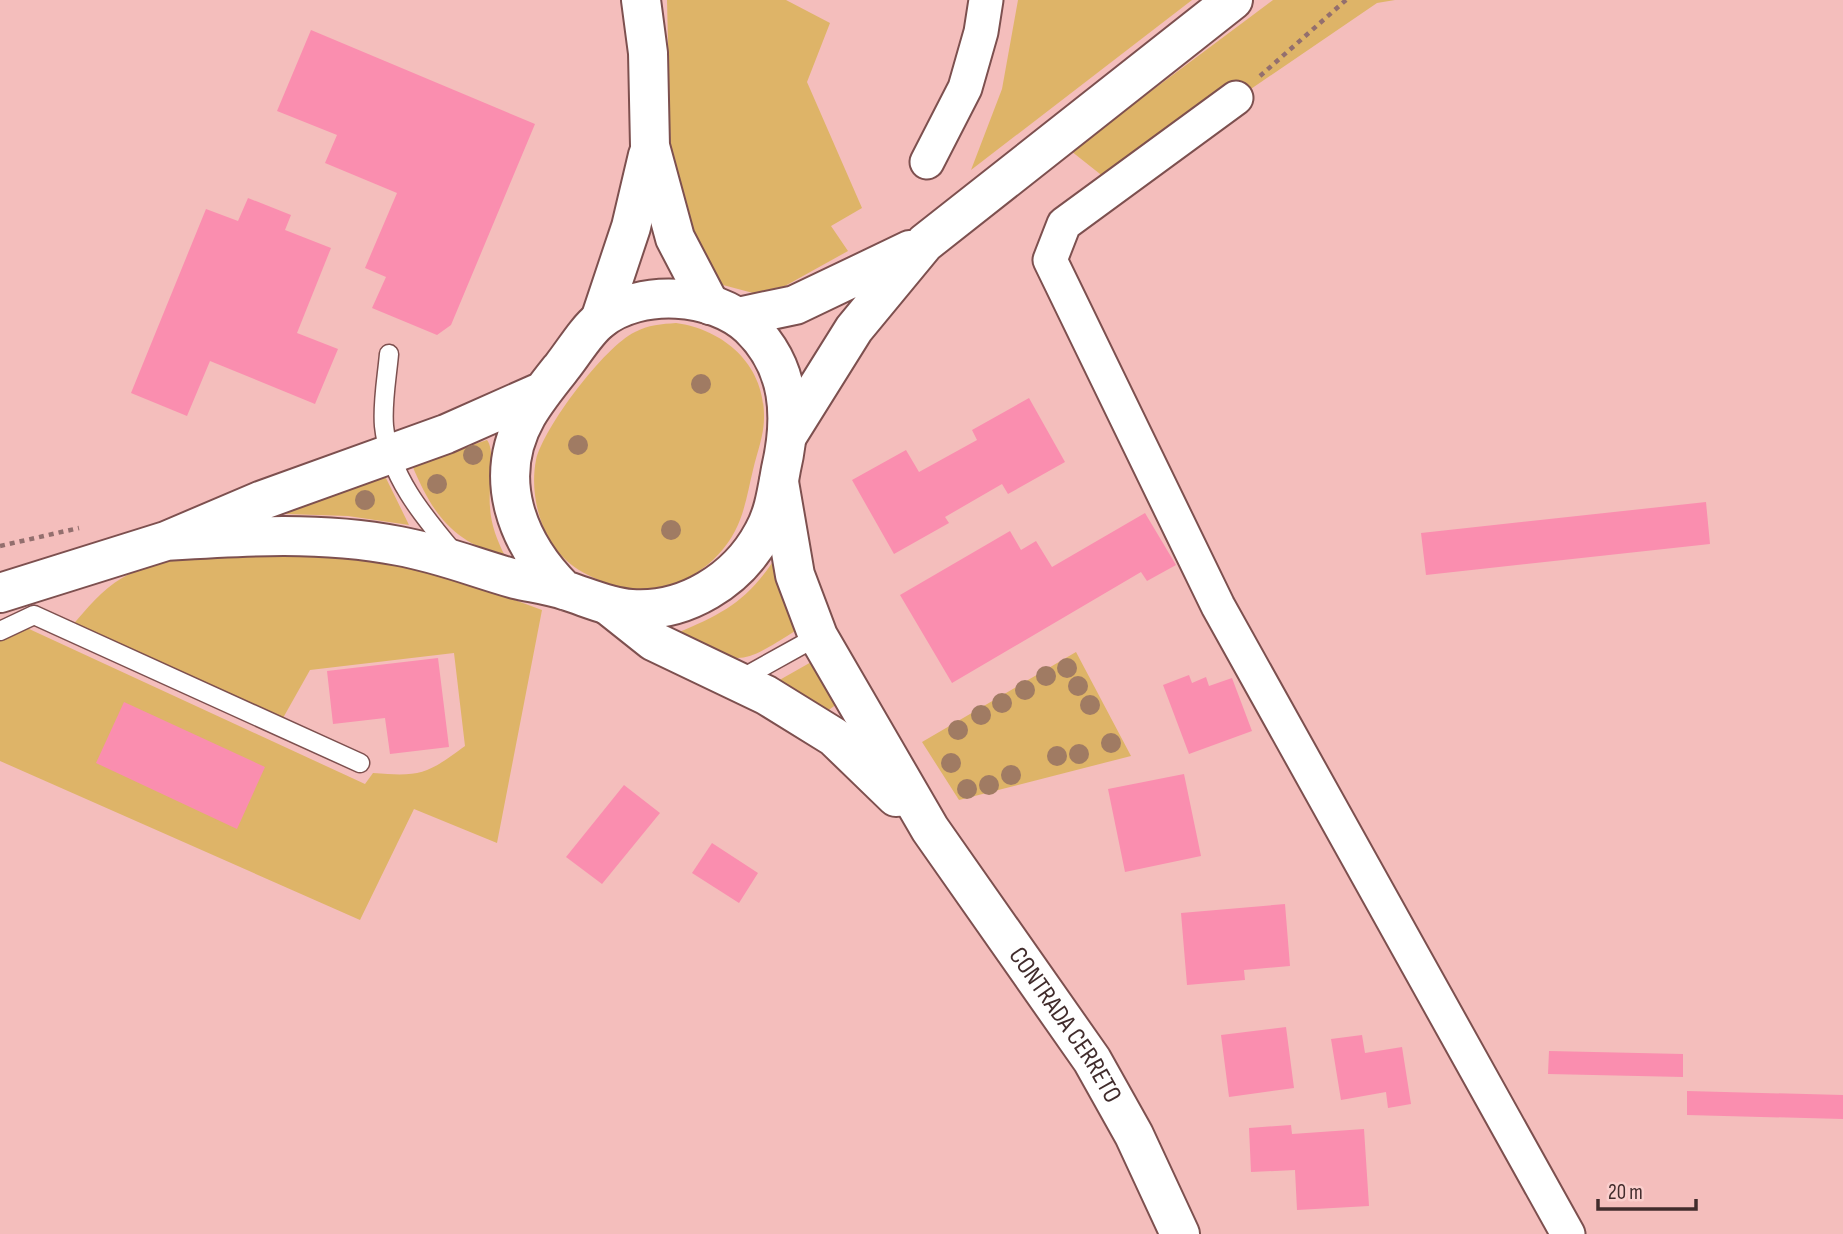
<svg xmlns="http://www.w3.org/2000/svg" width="1843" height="1234" viewBox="0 0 1843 1234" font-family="'Sofia Sans Condensed',sans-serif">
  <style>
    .grass { fill: #deb468 }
    .building { fill: #fa8eaf }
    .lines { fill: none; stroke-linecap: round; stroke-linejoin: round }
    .lane-casing { stroke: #7d504f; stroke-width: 21 }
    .street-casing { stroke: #7d504f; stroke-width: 37 }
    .secondary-casing { stroke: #7d504f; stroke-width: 42 }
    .primary-casing { stroke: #7d504f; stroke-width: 42 }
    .highway-casing { stroke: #7d504f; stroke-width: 42 }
    .path { stroke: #936f6e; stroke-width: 4.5; stroke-dasharray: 5 5; stroke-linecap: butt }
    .lane { stroke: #fff; stroke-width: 18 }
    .street { stroke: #fff; stroke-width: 33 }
    .secondary { stroke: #fff; stroke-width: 38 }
    .primary { stroke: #fff; stroke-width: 38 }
    .highway { stroke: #fff; stroke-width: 38 }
    .tree { fill: #a07b63 }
    .labels { text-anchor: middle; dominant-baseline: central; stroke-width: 6; stroke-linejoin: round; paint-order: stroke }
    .street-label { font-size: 26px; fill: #412c2c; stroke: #facecc }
  </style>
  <rect width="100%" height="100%" fill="#f4bebc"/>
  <!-- grass -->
  <path class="grass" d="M667,0H786L830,23L807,82L862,208L831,226L848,251L785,286L753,293L723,285L698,266L671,169Z
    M1018,0H1192L971,170L1002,89Z
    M1273,0H1395L1377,3L1245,93L1119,189L1071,151Z
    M676,323C725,330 765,365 764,418C764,435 757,453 753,470C748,490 745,512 735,531C712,575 659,601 610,584C585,576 561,562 548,537C536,514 531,486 536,460C544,427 604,347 635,332C648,325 662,324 676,323Z
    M487,440C496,451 488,490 490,507C491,525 497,540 505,556C452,542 432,513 412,465Z
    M384,474L409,525L348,516L286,514L282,507Z
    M344,549L457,579L542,610L497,843L414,809L360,920L0,761V641L27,628L365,784L373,773C421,777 427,774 465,746L454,653L310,670L283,718L72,626C86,609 103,589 122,578C177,546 281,550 344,549Z
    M774,560L780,591L795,631C734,670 739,663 677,633C722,614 746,602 774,560Z
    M1076,652L1131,756L959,800L922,742Z
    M813,661L841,701L826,712L813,700L776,682Z"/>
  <!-- building -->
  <path class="building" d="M311,30L535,124L451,325L437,335L372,308L386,277L365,268L397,193L325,163L337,135L277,111Z
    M248,198L291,215L285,230L331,248L297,333L338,349L315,404L210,361L187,416L131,393L206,209L238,221Z
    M1029,398L1065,462L1008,494L1002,484L945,517L949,523L894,554L852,480L906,450L919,472L977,440L972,430Z
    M1706,502L1710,544L1426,575L1421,533Z
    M1145,513L1176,565L1147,581L1141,572L952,683L900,595L1010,531L1021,550L1036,541L1052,567Z
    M438,658L449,747L390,754L385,718L333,724L327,671Z
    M1189,675L1192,683L1206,677L1209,686L1232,678L1252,731L1189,754L1163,685Z
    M124,702L265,767L237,829L96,763Z
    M1184,774L1201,856L1125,872L1108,789Z
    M624,785L660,813L602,884L566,857Z
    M712,843L758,873L739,903L692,873Z
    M1285,904L1290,966L1244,970L1245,980L1187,985L1181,913Z
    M1286,1027L1294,1088L1229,1097L1221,1035Z
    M1362,1035L1365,1053L1402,1047L1411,1104L1388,1108L1386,1092L1341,1100L1331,1039Z
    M1549,1051L1683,1054V1077L1548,1074Z
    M1687,1091L1843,1095V1119L1687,1115Z
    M1291,1125L1292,1134L1364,1129L1369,1206L1297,1210L1295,1170L1251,1172L1249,1128Z"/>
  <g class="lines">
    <!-- lane casing -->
    <g class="lane-casing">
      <path id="lane" d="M389,354C387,377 382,403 384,426C389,476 424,517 455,554
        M34,615L360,763
        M0,631L34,615
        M737,681L818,636"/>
    </g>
    <!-- street casing -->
    <g class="street-casing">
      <path id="street" d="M1236,98L1064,224L1050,260L1218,606L1568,1234
        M927,162L965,88L981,32L986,0"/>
    </g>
    <!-- secondary casing -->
    <g class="secondary-casing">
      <g id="secondary">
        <path d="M641,0L648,53L650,146L675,238L710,305"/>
        <path d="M600,320L631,227L648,155"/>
        <path id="s1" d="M779,482L795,575L818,636L930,829L1092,1060L1134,1135L1180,1234"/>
        <path d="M609,606L653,641L766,695L834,737L896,797"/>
      </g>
    </g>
    <!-- primary casing -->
    <g class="primary-casing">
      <path id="primary" d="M166,541C245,536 321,531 399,546C439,553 476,568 515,579C532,583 550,585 567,591C589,598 608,607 631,609C685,613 738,580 763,533C774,514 777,491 781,469C793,417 791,367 750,327C714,293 640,288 600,320C586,331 574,352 562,367C550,382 537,398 527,415C491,478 517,543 564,590
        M0,593L166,541L260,501L446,434L543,391"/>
    </g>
    <!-- highway casing -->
    <g class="highway-casing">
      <path id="highway" d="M738,317L795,305L910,250
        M789,433L854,329L925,243L1233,0"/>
    </g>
    <!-- path -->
    <path class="path" d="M1260,76L1346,0
      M0,546L79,528"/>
    <!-- lane -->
    <use href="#lane" class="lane"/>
    <!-- street -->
    <use href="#street" class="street"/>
    <!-- secondary -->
    <use href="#secondary" class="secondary"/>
    <!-- primary -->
    <use href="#primary" class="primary"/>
    <!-- highway -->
    <use href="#highway" class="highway"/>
  </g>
  <!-- trees -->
  <g class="tree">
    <circle cx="701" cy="384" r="10"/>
    <circle cx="578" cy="445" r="10"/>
    <circle cx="473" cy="455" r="10"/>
    <circle cx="437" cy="484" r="10"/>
    <circle cx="365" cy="500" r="10"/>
    <circle cx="671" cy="530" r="10"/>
    <circle cx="1067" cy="668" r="10"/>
    <circle cx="1046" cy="676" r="10"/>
    <circle cx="1078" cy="686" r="10"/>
    <circle cx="1025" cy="690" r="10"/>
    <circle cx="1002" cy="703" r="10"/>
    <circle cx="1090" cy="705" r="10"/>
    <circle cx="981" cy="715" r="10"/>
    <circle cx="958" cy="730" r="10"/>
    <circle cx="1111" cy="743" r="10"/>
    <circle cx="1079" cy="754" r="10"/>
    <circle cx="1057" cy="756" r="10"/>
    <circle cx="951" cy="763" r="10"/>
    <circle cx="1011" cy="775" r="10"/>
    <circle cx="989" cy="785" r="10"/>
    <circle cx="967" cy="789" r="10"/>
  </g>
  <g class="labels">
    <!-- street labels -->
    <g class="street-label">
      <text stroke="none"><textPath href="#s1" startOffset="621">CONTRADA CERRETO</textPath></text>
    </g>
  </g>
  <!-- scale -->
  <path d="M1598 1199v10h98v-10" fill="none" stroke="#412c2c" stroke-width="3.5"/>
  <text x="1608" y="1199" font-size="21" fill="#412c2c" stroke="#facecc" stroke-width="5" paint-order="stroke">20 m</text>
</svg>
